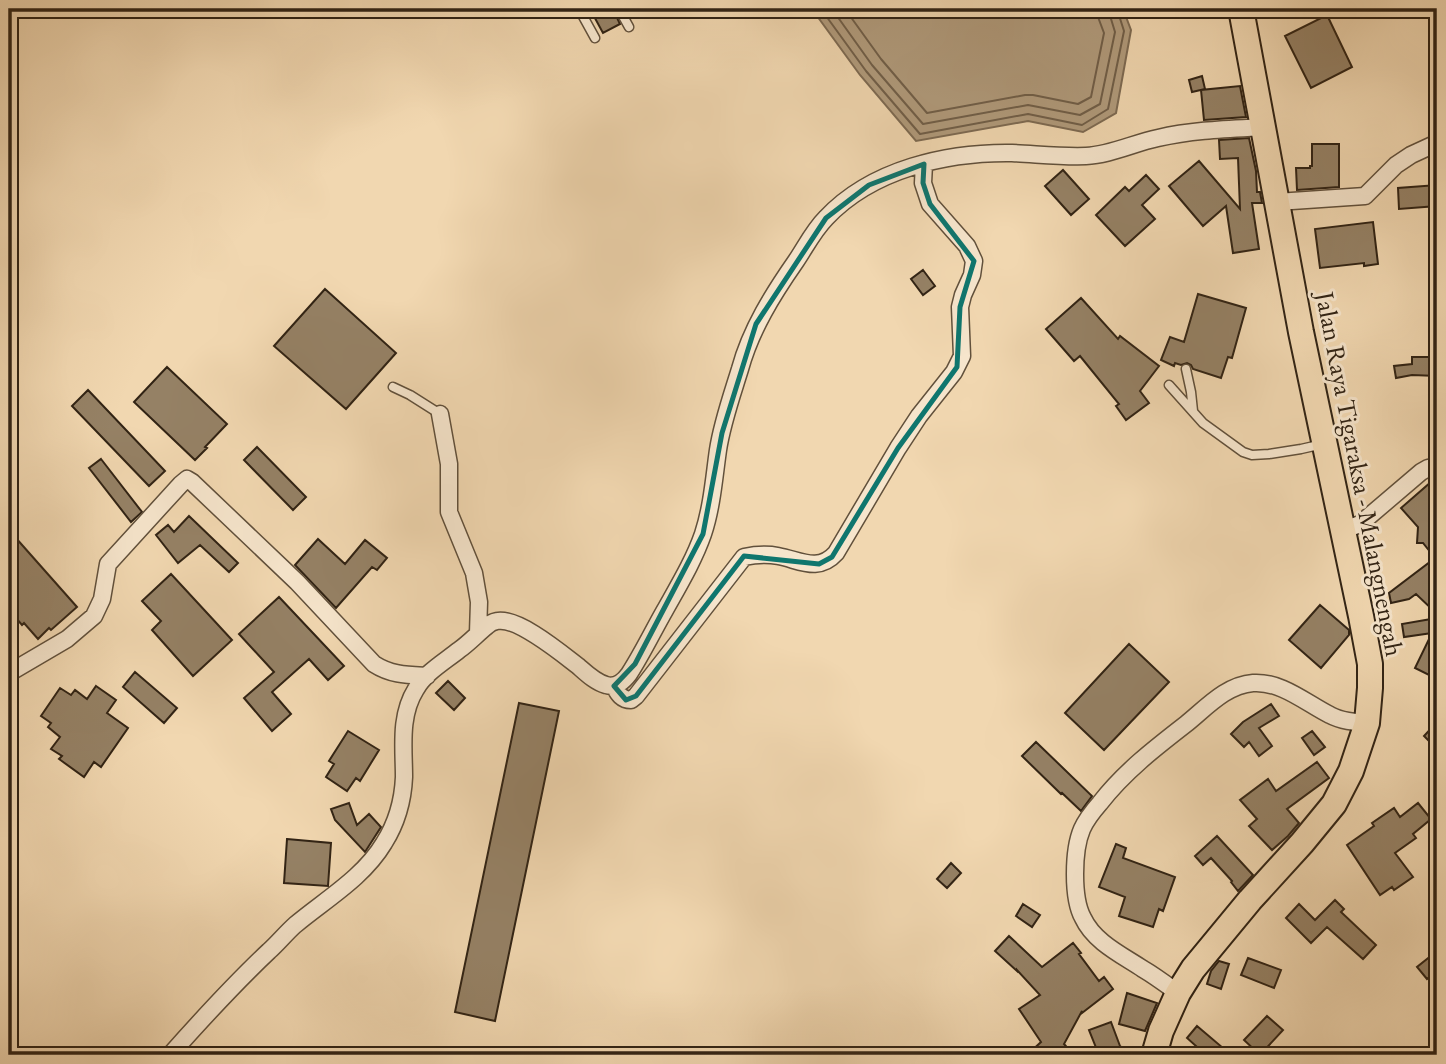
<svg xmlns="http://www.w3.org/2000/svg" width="1446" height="1064" viewBox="0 0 1446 1064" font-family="'EB Garamond',serif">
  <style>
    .water { fill: #b09a7b; stroke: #7d6a52; stroke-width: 2 }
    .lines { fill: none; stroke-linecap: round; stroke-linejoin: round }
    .shore { stroke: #705e48; stroke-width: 2 }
    .building { fill: #958165; stroke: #312314; stroke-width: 2 }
    .lane-casing { stroke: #61503b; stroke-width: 11 }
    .street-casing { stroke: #61503b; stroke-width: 19 }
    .primary-casing { stroke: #312314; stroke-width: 28 }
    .lane { stroke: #f6e5cc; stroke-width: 8 }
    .street { stroke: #f6e5cc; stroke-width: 16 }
    .primary { stroke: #f1d7b0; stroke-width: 24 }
    .marked { fill: none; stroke: #0f766e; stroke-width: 5; stroke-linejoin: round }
    .labels { text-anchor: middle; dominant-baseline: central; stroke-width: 6; stroke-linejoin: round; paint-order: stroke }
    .street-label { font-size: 26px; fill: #312314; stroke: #f6e5cc }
  </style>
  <rect width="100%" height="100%" fill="#f1d7b0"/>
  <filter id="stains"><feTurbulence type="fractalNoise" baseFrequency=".00286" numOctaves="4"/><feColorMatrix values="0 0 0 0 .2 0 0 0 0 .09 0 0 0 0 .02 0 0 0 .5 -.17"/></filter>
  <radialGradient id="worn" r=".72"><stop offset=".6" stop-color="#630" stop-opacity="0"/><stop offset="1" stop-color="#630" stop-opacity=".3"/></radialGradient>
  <!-- water -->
  <path class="water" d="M812,9H1123L1131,30L1116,113L1083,132L1028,121L916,141L860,75Z"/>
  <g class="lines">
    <!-- shore -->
    <path class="shore" d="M821,9L866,71L920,134L1028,114L1082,125L1108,109L1124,31L1117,9
      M832,9L872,65L923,124L1028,105L1080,115L1100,104L1115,32L1108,9
      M845,9L881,59L927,113L1025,95H1033L1078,104L1091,97L1104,33L1098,17V9"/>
  </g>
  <!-- building -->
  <path class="building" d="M590,9H613L620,24L603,33Z
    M1327,15L1352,67L1311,88L1285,36Z
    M1202,76L1205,89L1192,92L1189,80Z
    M1240,86L1246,117L1204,120L1201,90Z
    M1249,138L1256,171L1257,192H1260L1262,203H1252L1259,249L1233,253L1226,206L1203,226L1169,186L1199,161L1240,209L1238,158L1220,159L1219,140Z
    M1312,144H1339V187L1297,190L1296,168H1310V166H1312Z
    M1063,170L1089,199L1071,215L1045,186Z
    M1146,175L1159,189L1142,205L1155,219L1125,246L1096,215L1125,187L1129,191Z
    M1437,185V206L1399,209L1398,188Z
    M1373,222L1378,264L1364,266V263L1320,268L1315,229Z
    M923,270L935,286L923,295L911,279Z
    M325,289L396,353L346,409L274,346Z
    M1198,294L1246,308L1232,358L1228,357L1221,378L1193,369L1191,365L1187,363L1181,365L1175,363L1174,366L1161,360L1170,337L1184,342Z
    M1081,298L1118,339L1120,336L1159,366L1140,391L1149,403L1126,420L1116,406L1119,404L1080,356L1074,361L1046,329Z
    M1412,357H1437V376L1412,375L1396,378L1394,366L1412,364Z
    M167,367L227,424L205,447L207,448L195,460L134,402Z
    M88,390L165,471L149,486L72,406Z
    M257,447L306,497L293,510L244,460Z
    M101,459L142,512L131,522L89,468Z
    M1431,482L1437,489V614L1416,594L1409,599L1391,603L1389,593L1435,558L1423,543H1417L1418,527L1401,508Z
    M189,516L238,563L229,572L200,545L178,563L156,535L168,525L174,532Z
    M15,537L77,607L51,630L49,628L38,639L24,623L22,625L9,610V542Z
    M318,539L345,564L365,540L387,558L377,570L372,567L336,608L295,565Z
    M171,574L232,640L193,676L152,630L161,621L142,601Z
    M279,597L344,666L328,680L309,659L272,692L291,714L272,731L244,698L274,672L239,634Z
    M1320,605L1349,630V635L1321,668L1289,640Z
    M1437,618V679L1415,668L1432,633L1404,637L1402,624Z
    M1129,644L1169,682L1104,750L1065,713Z
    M135,672L177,708L164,723L123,687Z
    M448,681L465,698L454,710L436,693Z
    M96,686L116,700L107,713L128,728L101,767L94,762L84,777L59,759L62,756L51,749L60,737L48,727L51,723L41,716L60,688L71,695L75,690L87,699Z
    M519,703L559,711L495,1021L455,1012Z
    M1271,704L1279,716L1259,728L1272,746L1259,756L1249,742L1244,747L1231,734L1243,722Z
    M1437,722V749L1424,736Z
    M348,731L379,750L360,781L356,778L347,791L326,777L334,764L329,761Z
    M1312,731L1325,747L1314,755L1302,738Z
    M1036,742L1092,796L1081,811L1062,793L1061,794L1022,756Z
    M1317,762L1329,778L1287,809L1299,823L1288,836L1272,850L1249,826L1257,819L1240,800L1268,779L1276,791Z
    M349,803L357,825L369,814L381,827L365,852L335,820L331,809Z
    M1418,803L1431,819L1413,834L1416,838L1395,853L1413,877L1394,890L1392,887L1380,895L1347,845L1374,826L1372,823L1394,808L1400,817Z
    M1217,836L1253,875L1238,891L1231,882L1232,881L1211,858L1203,865L1195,856Z
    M287,839L331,843L328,886L284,883Z
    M1116,844L1126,848L1123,858L1175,877L1163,911L1159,909L1153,927L1119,916L1125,897L1099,887Z
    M951,863L961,873L947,888L937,879Z
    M1335,900L1344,909L1341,912L1376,945L1363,959L1327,927L1311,943L1286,918L1299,904L1315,920Z
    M1023,904L1040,915L1032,927L1016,916Z
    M1009,936L1042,967L1073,943L1081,953L1079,954L1099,981L1104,977L1113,989L1082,1013V1011L1064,1044L1074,1055H1027L1041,1042L1019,1009L1040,995L1017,970V971L995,951Z
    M1437,951V971L1427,979L1417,967Z
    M1248,958L1281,970L1274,988L1241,975Z
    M1219,961L1229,964L1221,989L1207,984L1211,971Z
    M1127,993L1157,1003L1145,1031L1119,1024Z
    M1267,1016L1283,1030L1260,1055L1244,1040Z
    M1111,1022L1120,1046L1130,1055H1099L1089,1030Z
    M1197,1026L1223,1048L1217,1055H1187L1196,1046L1187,1038Z"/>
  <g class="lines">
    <!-- lane casing -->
    <g class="lane-casing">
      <path id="lane" d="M579,9L595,38
        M619,9L629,27
        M1186,369L1191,392L1193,411
        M1169,385L1203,423L1243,452L1252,455L1269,454L1301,449L1323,444
        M393,387L410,395L440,414"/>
    </g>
    <!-- street casing -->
    <g class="street-casing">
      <path id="street" d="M1277,202L1365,196L1396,165L1411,155L1437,143
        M440,414L449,464V512L474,573L479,602L478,633
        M1344,530L1360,524L1421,472L1428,468L1437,466
        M9,673L67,639L94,616L102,599L108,564L181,484L187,479L192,482L297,582L374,664C391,675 407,675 427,676
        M614,686C618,694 622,700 631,700L636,696L744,557C754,555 767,554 778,556C800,560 818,573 836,553L898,448L919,416L954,372L962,356L960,307L963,295L972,275L974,261L967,246L930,204L923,183L924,164
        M1178,993C1167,985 1155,976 1143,969C1122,955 1094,942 1083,918C1072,898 1073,850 1082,829C1086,820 1093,811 1100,803C1124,772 1155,748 1186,724C1206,708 1226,685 1253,683C1281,681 1306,703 1330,715C1341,721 1354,722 1367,723
        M170,1055C202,1019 234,984 269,951C278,943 286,933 295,925C326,899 363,878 384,843C396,824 403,800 404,777C404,748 399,716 416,689C425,673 444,662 459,650C469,643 477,634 487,626C490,623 492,622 497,621C518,617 561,653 578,666C586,673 595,682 606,685C616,688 623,682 629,674C642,654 653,631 665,610C679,585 694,560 703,534C712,507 714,478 718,450C722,423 732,395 740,369C751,329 773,294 796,261C806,246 814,230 826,218C872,169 947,152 1012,153C1036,154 1061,157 1086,156C1110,155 1134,143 1158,138C1193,130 1227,129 1263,127"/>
    </g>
    <!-- primary casing -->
    <g class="primary-casing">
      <path id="primary" d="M1154,1055L1161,1031L1178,993L1193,969L1250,900L1302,843L1334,804L1351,771L1367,723L1370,688V664L1361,616L1301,332L1241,9"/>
    </g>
    <!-- lane -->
    <use href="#lane" class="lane"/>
    <!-- street -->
    <use href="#street" class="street"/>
    <!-- primary -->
    <use href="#primary" class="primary"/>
  </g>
  <!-- marked area -->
  <path class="marked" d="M924,164L923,183L930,204L974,261L960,307L957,367L898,448L832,557L819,564L744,556L636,696L626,700L614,686L635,664L703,534L722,433L756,324L826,218L869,185Z"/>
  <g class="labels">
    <!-- street labels -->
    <g class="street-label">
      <text transform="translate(1360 474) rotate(79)">Jalan Raya Tigaraksa - Malangnengah</text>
    </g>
  </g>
  <!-- margin -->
  <rect width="1446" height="1064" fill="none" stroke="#f1d7b0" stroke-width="35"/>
  <rect x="10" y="10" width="1425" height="1043" fill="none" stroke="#312314" stroke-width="3.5"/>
  <rect x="18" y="18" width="1411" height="1029" fill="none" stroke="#312314" stroke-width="2"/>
  <rect width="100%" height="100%" filter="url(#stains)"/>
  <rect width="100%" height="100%" fill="url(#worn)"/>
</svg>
